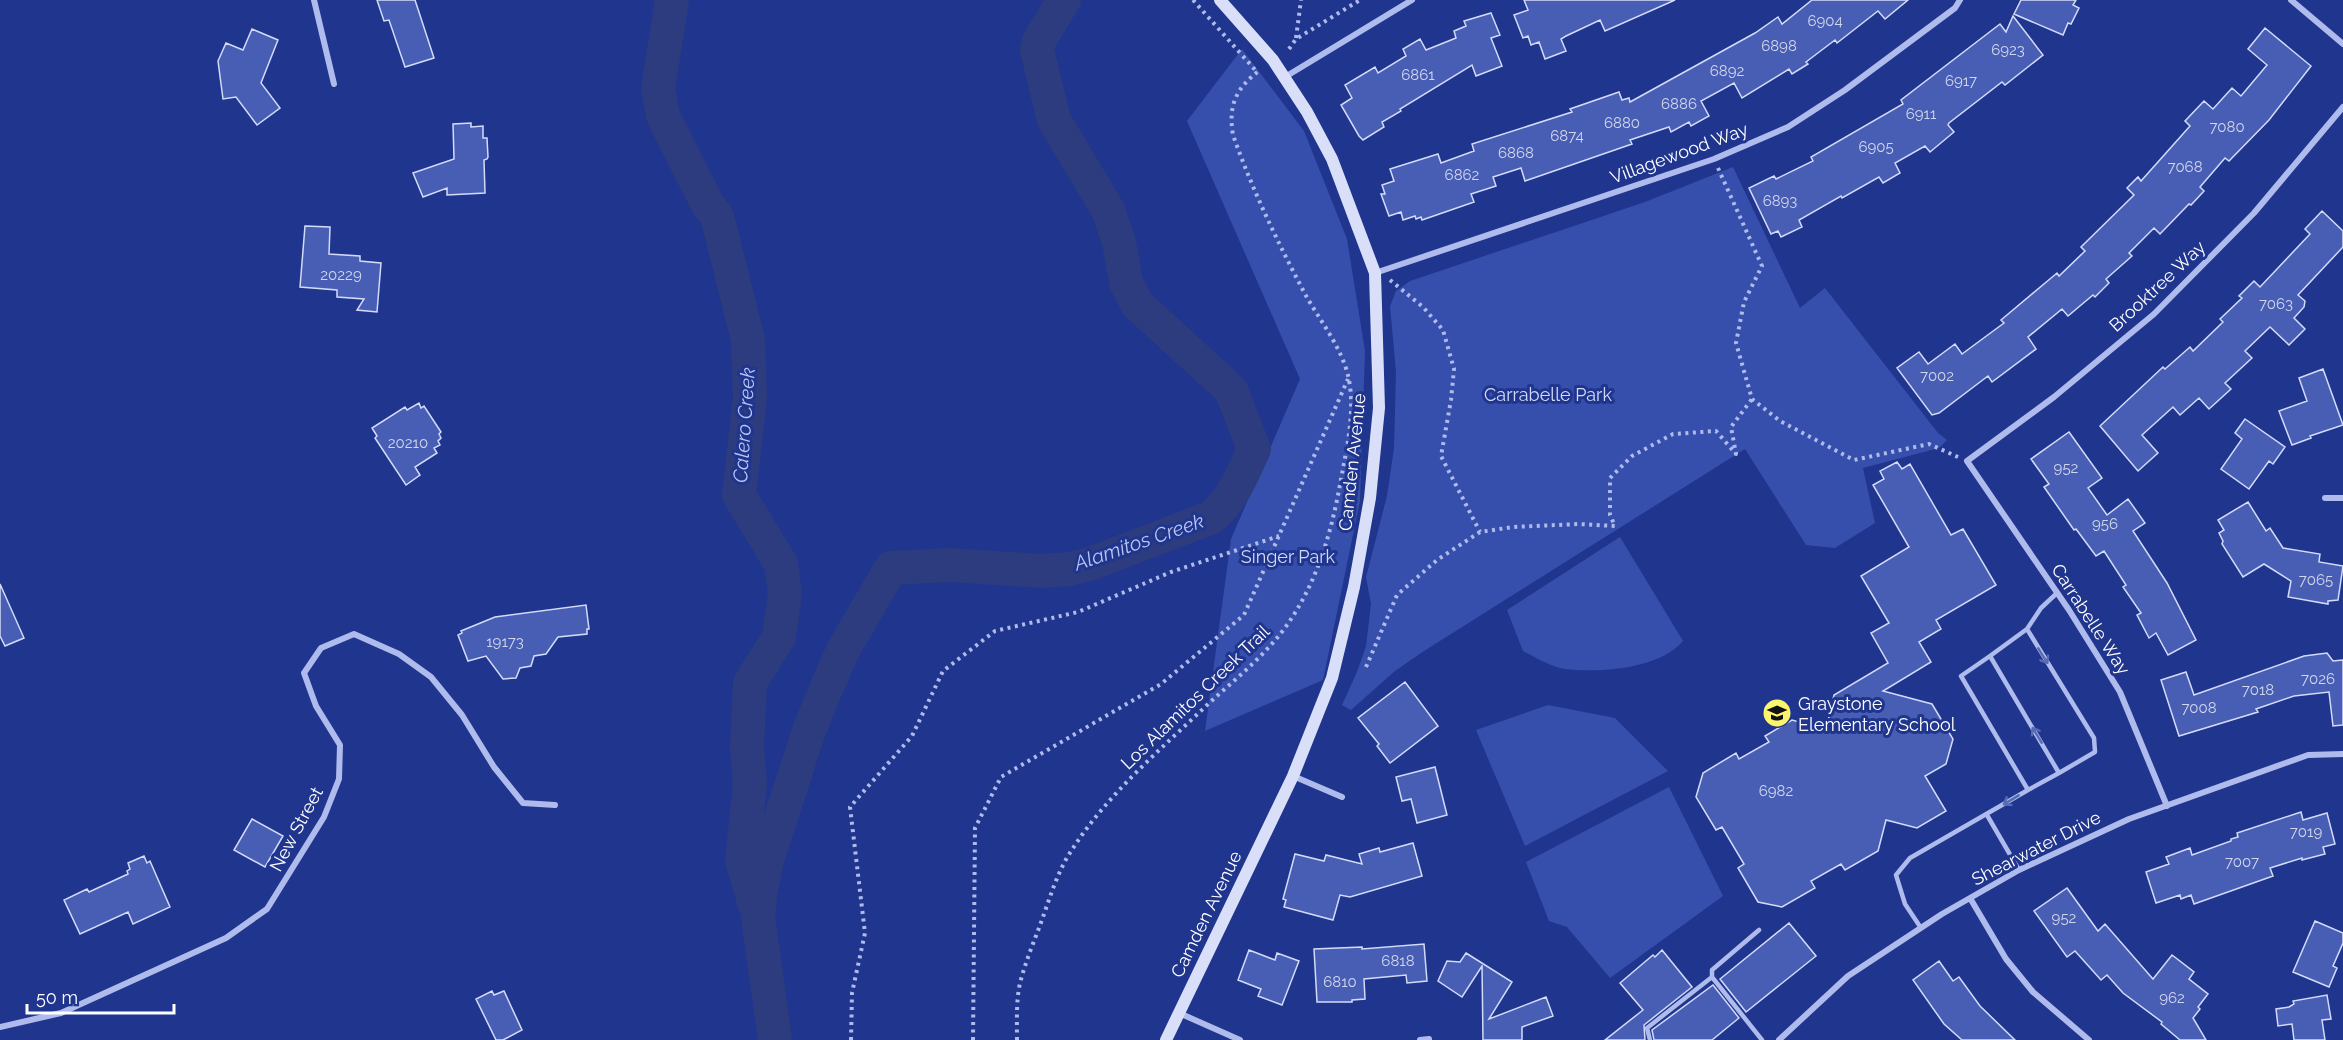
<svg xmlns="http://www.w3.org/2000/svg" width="2343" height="1040" viewBox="0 0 2343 1040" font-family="Raleway,sans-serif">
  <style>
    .green { fill: #374fac }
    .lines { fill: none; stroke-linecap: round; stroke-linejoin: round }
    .river { stroke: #2d3c7f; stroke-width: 34 }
    .building { fill: #485eb4; stroke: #d3dbf9; stroke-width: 1.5 }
    .path { stroke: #aebbec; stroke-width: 4; stroke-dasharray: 3 4.5; stroke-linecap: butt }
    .lane { stroke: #aebbec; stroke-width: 4.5 }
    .street { stroke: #aebbec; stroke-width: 6 }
    .secondary { stroke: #dadff9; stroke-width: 12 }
    .oneway { stroke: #596bb3 }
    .labels { text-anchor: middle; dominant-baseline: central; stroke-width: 6; stroke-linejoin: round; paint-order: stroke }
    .number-label { font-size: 15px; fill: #d1d7ec }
    .street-label { font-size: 18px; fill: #fff; stroke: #20358d }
    .park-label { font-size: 18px; fill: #d3dbf9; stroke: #20358d }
    .poi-label { font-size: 18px; fill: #fff; stroke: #20358d; text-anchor: start }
    .water-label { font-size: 20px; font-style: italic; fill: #bac6f3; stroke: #20358d }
  </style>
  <rect width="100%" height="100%" fill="#20358d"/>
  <!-- green -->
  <path class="green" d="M1242,49L1304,131L1347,239L1365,351L1360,501L1323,680L1205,731L1231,539L1300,379L1187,121Z
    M1733,167L1800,308L1825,288L1938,433L1947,440L1939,448L1863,468L1875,523L1835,548L1806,545L1745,449L1424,651L1395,671L1351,710L1342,705L1357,672L1366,646L1371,604L1366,577L1387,496L1394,448L1396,372L1390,306L1396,291L1410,281L1645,202Z
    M1620,537L1683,641C1659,669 1600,673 1565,669C1551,667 1535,657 1523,651L1507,610Z
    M1548,705L1615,718L1668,771L1525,846L1476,730Z
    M1669,787L1723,896L1610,978L1567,927L1549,921L1526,862Z"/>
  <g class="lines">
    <!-- river -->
    <path class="river" d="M672,0L658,88L663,116L708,205L717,216L748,340L750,398L739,495L781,564L785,593L779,637L750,683L747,748L750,784L742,860L755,905
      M775,1040L758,917L760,895L767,860L810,728L826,689L843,650L891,568L950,565L1042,571L1069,569L1090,564L1210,518C1232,502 1243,473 1254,449L1231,390L1138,305L1126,283L1119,242L1108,210L1054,120L1037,50L1039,41L1064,0"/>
  </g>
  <!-- building -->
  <path class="building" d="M377,0H415L434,58L405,67L389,20L384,21Z
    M1524,0H1675L1605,31L1600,20L1566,36L1561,39L1566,51L1545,59L1539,42L1531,45L1528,36L1523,38L1514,15L1528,10Z
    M1812,0H1908L1885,19L1878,11L1837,43L1835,40L1806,62L1808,64L1792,74L1789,69L1742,98L1734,83L1701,101L1709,116L1691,126L1689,122L1671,132L1669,127L1630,140L1632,144L1525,181L1521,168L1493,177L1496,186L1471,194L1474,202L1422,220L1421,217L1416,219L1415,216L1403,220L1401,212L1389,216L1381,194H1385L1382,185L1394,181L1390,169L1438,154L1441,163L1474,151L1472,144L1572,112L1570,109L1619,92L1622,100L1629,98L1630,102L1755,33L1778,17L1782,24Z
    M2021,0H2076L2073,5L2079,8L2071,24L2068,23L2063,35L2014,14Z
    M1491,13L1500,35L1491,38L1502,66L1476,76L1472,65L1400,109L1401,111L1382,122L1384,127L1363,140L1359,136L1341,105L1352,98L1345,85L1375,67L1378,73L1406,56L1403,49L1420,39L1426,50L1456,38L1454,31L1466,26L1464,21Z
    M2013,16L2043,55L2005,85L2002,82L1949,123L1948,125L1954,132L1930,152L1925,146L1895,163L1900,173L1883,183L1879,177L1842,198L1841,196L1799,220L1802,227L1781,237L1778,231L1771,234L1749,188L1774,176L1776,179L1813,161L1811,157L1903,104L1901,100L2000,24L2006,32Z
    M2265,28L2311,66L2269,120L2229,161L2225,158L2200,187L2204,191L2191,205L2189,204L2160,234L2154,228L2129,253L2132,256L2106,279L2109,283L2095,297L2093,295L2068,316L2062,309L2028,337L2036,349L1992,382L1988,376L1939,413L1932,415L1897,368L1919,352L1928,364L1955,344L1962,354L2004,323L2001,320L2057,273L2059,276L2085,251L2081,247L2134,195L2127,188L2138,177L2141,181L2190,126L2185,121L2204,101L2213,109L2232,88L2241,96L2267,65L2248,49Z
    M252,29L278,40L261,83L280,108L257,125L236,97L223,99L218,61L226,43L243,50Z
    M471,123V127L483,126V138H487L488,157L487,159L484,160L485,193L447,195V188L423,197L413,173L454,159L453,124Z
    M2322,211L2343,231V247L2298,295L2305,301L2304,307L2294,318L2305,329L2289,345L2270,327L2245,351L2252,358L2225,383L2231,389L2209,409L2199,398L2180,415L2173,407L2142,435L2158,453L2138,471L2100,426L2163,367L2165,369L2190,347L2193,351L2223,322L2220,319L2242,298L2239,296L2254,281L2260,287L2310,234L2305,229Z
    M305,226L330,227L329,254L360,256V261L381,263L377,312L357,310L364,299L337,297V290L300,287Z
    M2323,369L2343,425L2310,436L2311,438L2292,445L2279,411L2307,401L2299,378Z
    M419,403L421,408L424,406L441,432L439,434L441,438L438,441L440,445L434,448L437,453L415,467L420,475L406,485L375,438L377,436L372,428L405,407L407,410Z
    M2245,419L2285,447L2273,464L2269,461L2249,489L2221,469L2242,439L2235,433Z
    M2069,432L2102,478L2088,488L2107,515L2128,499L2145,523L2133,531L2167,583L2196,640L2168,655L2156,633L2149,638L2137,615L2141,613L2123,587L2126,585L2104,551L2096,556L2076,529L2074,530L2044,487L2049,484L2031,459Z
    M1897,462L1902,469L1910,464L1951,535L1963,529L1996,585L1936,620L1941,629L1919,642L1931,662L1883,691L1932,704L1953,739L1946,764L1925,776L1946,811L1917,828L1886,820L1878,851L1845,870L1841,864L1811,881L1815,888L1782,907L1758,902L1738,868L1744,864L1722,827L1716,830L1696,797L1703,773L1736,753L1739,759L1769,742L1765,736L1792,720L1826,729L1834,695L1888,663L1871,633L1889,623L1861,576L1909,547L1873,485L1884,479L1880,471Z
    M2248,502L2266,531L2270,528L2283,548L2320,554L2319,562L2343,566L2338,600L2328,601V604L2288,597L2291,581L2264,564L2243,577L2222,544L2223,541L2219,533L2224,530L2218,520Z
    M0,584L24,638L5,646L0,636Z
    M586,605L589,629H587V634L558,637L546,654L534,656L531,666L520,668L516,678L503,679L486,656L468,661L458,635L462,633L461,631L495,617Z
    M2327,653L2333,661L2343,660V725L2333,726L2329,692L2294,696L2256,709L2258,712L2179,736L2161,680L2186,672L2194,695L2304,656Z
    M1405,682L1438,726L1390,763L1377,746L1379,744L1358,718Z
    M1435,767L1447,815L1417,823L1411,799L1402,801L1396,777Z
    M2301,812L2303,820L2327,813L2335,844L2323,847L2325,854L2302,860V858L2270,868L2273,876L2194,904L2191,895L2181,899L2180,895L2156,903L2146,872L2169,864L2166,857L2190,848L2192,855L2231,841V839L2238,837L2237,833Z
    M252,819L283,836L265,867L234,850Z
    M1413,843L1422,876L1350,897L1340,895L1333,920L1284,907L1286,900L1283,899L1295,854L1324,861L1326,855L1362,864L1359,854L1379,848L1380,852Z
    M144,856L147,863L150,861L170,907L133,924L128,912L80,934L64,900L87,889L89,892L128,874L127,871L130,869L128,863Z
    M2067,888L2098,931L2105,924L2153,979L2172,955L2194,972L2189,979L2208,994L2198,1007L2200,1009L2193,1018L2206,1040H2180L2161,1024L2162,1022L2123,993L2107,975L2101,980L2075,951L2067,957L2034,911Z
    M2315,921L2343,933V943L2333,966L2337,968L2329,987L2293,972Z
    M1789,923L1816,956L1746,1012L1720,979Z
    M1424,944L1427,981L1407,983L1406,975L1364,979L1365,999L1352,1000V1002H1317L1314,949L1362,947V949Z
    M1249,950L1275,960L1277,953L1299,961L1282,1005L1258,996L1261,989L1238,980Z
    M1662,950L1692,987L1644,1025L1645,1040H1605L1643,1010L1620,983L1653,955L1655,957Z
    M1466,953L1512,982L1489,1019L1546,997L1553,1016L1522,1027V1040H1483L1482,966L1462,997L1438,981L1447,961L1460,962Z
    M1939,961L1953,981L1959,977L1980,1006L2015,1040H1962L1944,1024L1913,980Z
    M1713,985L1739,1018L1712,1040H1654L1652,1030Z
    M492,991L494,995L504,991L522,1030L503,1040H496L476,999Z
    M2327,995L2331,1019L2322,1020L2325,1040H2294L2292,1024L2278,1026L2276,1009L2289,1007L2294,1004L2293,1001Z"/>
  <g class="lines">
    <!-- path -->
    <path class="path" d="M1193,0L1257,72
      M1296,38L1301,0
      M1289,49L1296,39L1360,0
      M1718,168L1762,266L1744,302L1736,343L1752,399L1780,421L1854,460L1929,444L1958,457
      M1390,280L1423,307L1443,330L1454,369L1451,400L1441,456L1480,532
      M1366,667L1397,595L1437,560L1480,532L1513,527L1579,524L1615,526L1610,515V478L1632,456L1673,434L1716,431L1736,454L1731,427L1752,399
      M851,1040L852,993L865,933L850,807L912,736L943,671L995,631L1078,612L1171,572L1279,536
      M973,1040L975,828L1001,777L1161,684L1244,615L1348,379
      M1017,1040C1017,1021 1016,1001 1020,983C1025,964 1032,946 1039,928C1048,904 1055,878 1068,856C1104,797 1158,752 1206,706C1234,680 1265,656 1287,625C1318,581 1332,530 1341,479C1347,447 1355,412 1349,380C1343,348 1319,320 1304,292C1277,241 1252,189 1233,135C1228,105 1236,88 1260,70"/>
    <!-- lane -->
    <path class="lane" d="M1990,656L2027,629
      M2028,790L2059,773
      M1987,815L2019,870
      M1921,928L1905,904L1896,875L1910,858L2028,790L1961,676L1990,656L2059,773L2095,752L2094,738L2027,629L2041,608L2057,593
      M1759,930L1712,970V977L1762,1040
      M1650,1040L1647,1028L1712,977"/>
    <!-- street -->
    <path class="street" d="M314,0L334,84
      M2291,0L2343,44
      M1285,77L1412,0
      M1375,273L1714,159L1788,127L1845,90L1955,8L1960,0
      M2325,498H2343
      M1293,776L1342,797
      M2167,806L2120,692L2069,610L1967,461L2054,397L2154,314L2254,213L2343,107
      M1970,898L2006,959L2033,992L2089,1040
      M1179,1013L1240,1040
      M0,1027L61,1013L226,938L267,909L324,817L339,779L340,745L316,706L304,673L321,648L354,634L399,654L431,677L462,715L494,767L523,803L555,805
      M1420,1040L1429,1039
      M1779,1040L1848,976L1942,914L2019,870L2129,819L2308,755L2343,754"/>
    <!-- secondary -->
    <path class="secondary" d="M1166,1040L1293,776L1332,678L1354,587L1370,498L1379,408L1375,273L1332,159L1307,112L1273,60L1220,0"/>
  </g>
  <!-- one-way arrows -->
  <defs><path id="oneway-shaft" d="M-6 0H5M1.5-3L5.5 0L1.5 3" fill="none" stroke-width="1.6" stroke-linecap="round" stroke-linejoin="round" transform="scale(1.5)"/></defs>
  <g class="oneway">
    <use href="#oneway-shaft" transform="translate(2043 656) rotate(58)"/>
    <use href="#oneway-shaft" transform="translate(2037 735) rotate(-121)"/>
    <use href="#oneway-shaft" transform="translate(2011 800) rotate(149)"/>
  </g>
  <!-- icons -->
  <defs>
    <g id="school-disc" transform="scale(1.5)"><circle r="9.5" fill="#faf46e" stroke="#20358d"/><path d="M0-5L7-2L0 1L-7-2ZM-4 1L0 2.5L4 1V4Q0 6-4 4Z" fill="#111"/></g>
  </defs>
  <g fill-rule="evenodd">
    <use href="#school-disc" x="1777" y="713"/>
  </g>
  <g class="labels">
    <!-- number labels -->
    <g class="number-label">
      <text x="1825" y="21">6904</text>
      <text x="1779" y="46">6898</text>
      <text x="2008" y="50">6923</text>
      <text x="1727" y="71">6892</text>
      <text x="1418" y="75">6861</text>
      <text x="1961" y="81">6917</text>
      <text x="1679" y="104">6886</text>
      <text x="1921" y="114">6911</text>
      <text x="1622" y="123">6880</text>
      <text x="2227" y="127">7080</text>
      <text x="1567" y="136">6874</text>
      <text x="1876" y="147">6905</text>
      <text x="1516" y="153">6868</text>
      <text x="2185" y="167">7068</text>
      <text x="1462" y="175">6862</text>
      <text x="1780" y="201">6893</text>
      <text x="341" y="275">20229</text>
      <text x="2276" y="304">7063</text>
      <text x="1937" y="376">7002</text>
      <text x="408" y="443">20210</text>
      <text x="2066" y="468">952</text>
      <text x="2105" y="524">956</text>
      <text x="2316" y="580">7065</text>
      <text x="505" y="642">19173</text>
      <text x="2318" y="679">7026</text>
      <text x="2258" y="690">7018</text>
      <text x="2199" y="708">7008</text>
      <text x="1776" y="791">6982</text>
      <text x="2306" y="832">7019</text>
      <text x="2242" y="862">7007</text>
      <text x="2064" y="918">952</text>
      <text x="1398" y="961">6818</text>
      <text x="1340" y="982">6810</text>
      <text x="2172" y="998">962</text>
    </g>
    <!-- street labels -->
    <g class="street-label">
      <text transform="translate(1679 153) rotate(-20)">Villagewood Way</text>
      <text transform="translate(2157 286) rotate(-43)">Brooktree Way</text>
      <text transform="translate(1352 462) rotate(-84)">Camden Avenue</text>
      <text transform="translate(2091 619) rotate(57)">Carrabelle Way</text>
      <text transform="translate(1195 697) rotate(-44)">Los Alamitos Creek Trail</text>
      <text transform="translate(296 829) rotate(-62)">New Street</text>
      <text transform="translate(2036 848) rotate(-27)">Shearwater Drive</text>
      <text transform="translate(1206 914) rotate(-64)">Camden Avenue</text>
    </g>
    <!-- park labels -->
    <g class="park-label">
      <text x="1548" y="394">Carrabelle Park</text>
      <text x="1288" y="556">Singer Park</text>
    </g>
    <!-- poi labels -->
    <g class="poi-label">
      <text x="1798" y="703">Graystone<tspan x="1798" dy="21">Elementary School</tspan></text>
    </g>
    <!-- water labels -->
    <g class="water-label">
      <text transform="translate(744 425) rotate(-86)">Calero Creek</text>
      <text transform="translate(1139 542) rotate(-19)">Alamitos Creek</text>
    </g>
  </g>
  <!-- scale -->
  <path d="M27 1004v9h147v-9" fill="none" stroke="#ffffff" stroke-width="3"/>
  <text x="36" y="1004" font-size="18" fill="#ffffff" stroke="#20358d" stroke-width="4.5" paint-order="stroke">50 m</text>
</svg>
